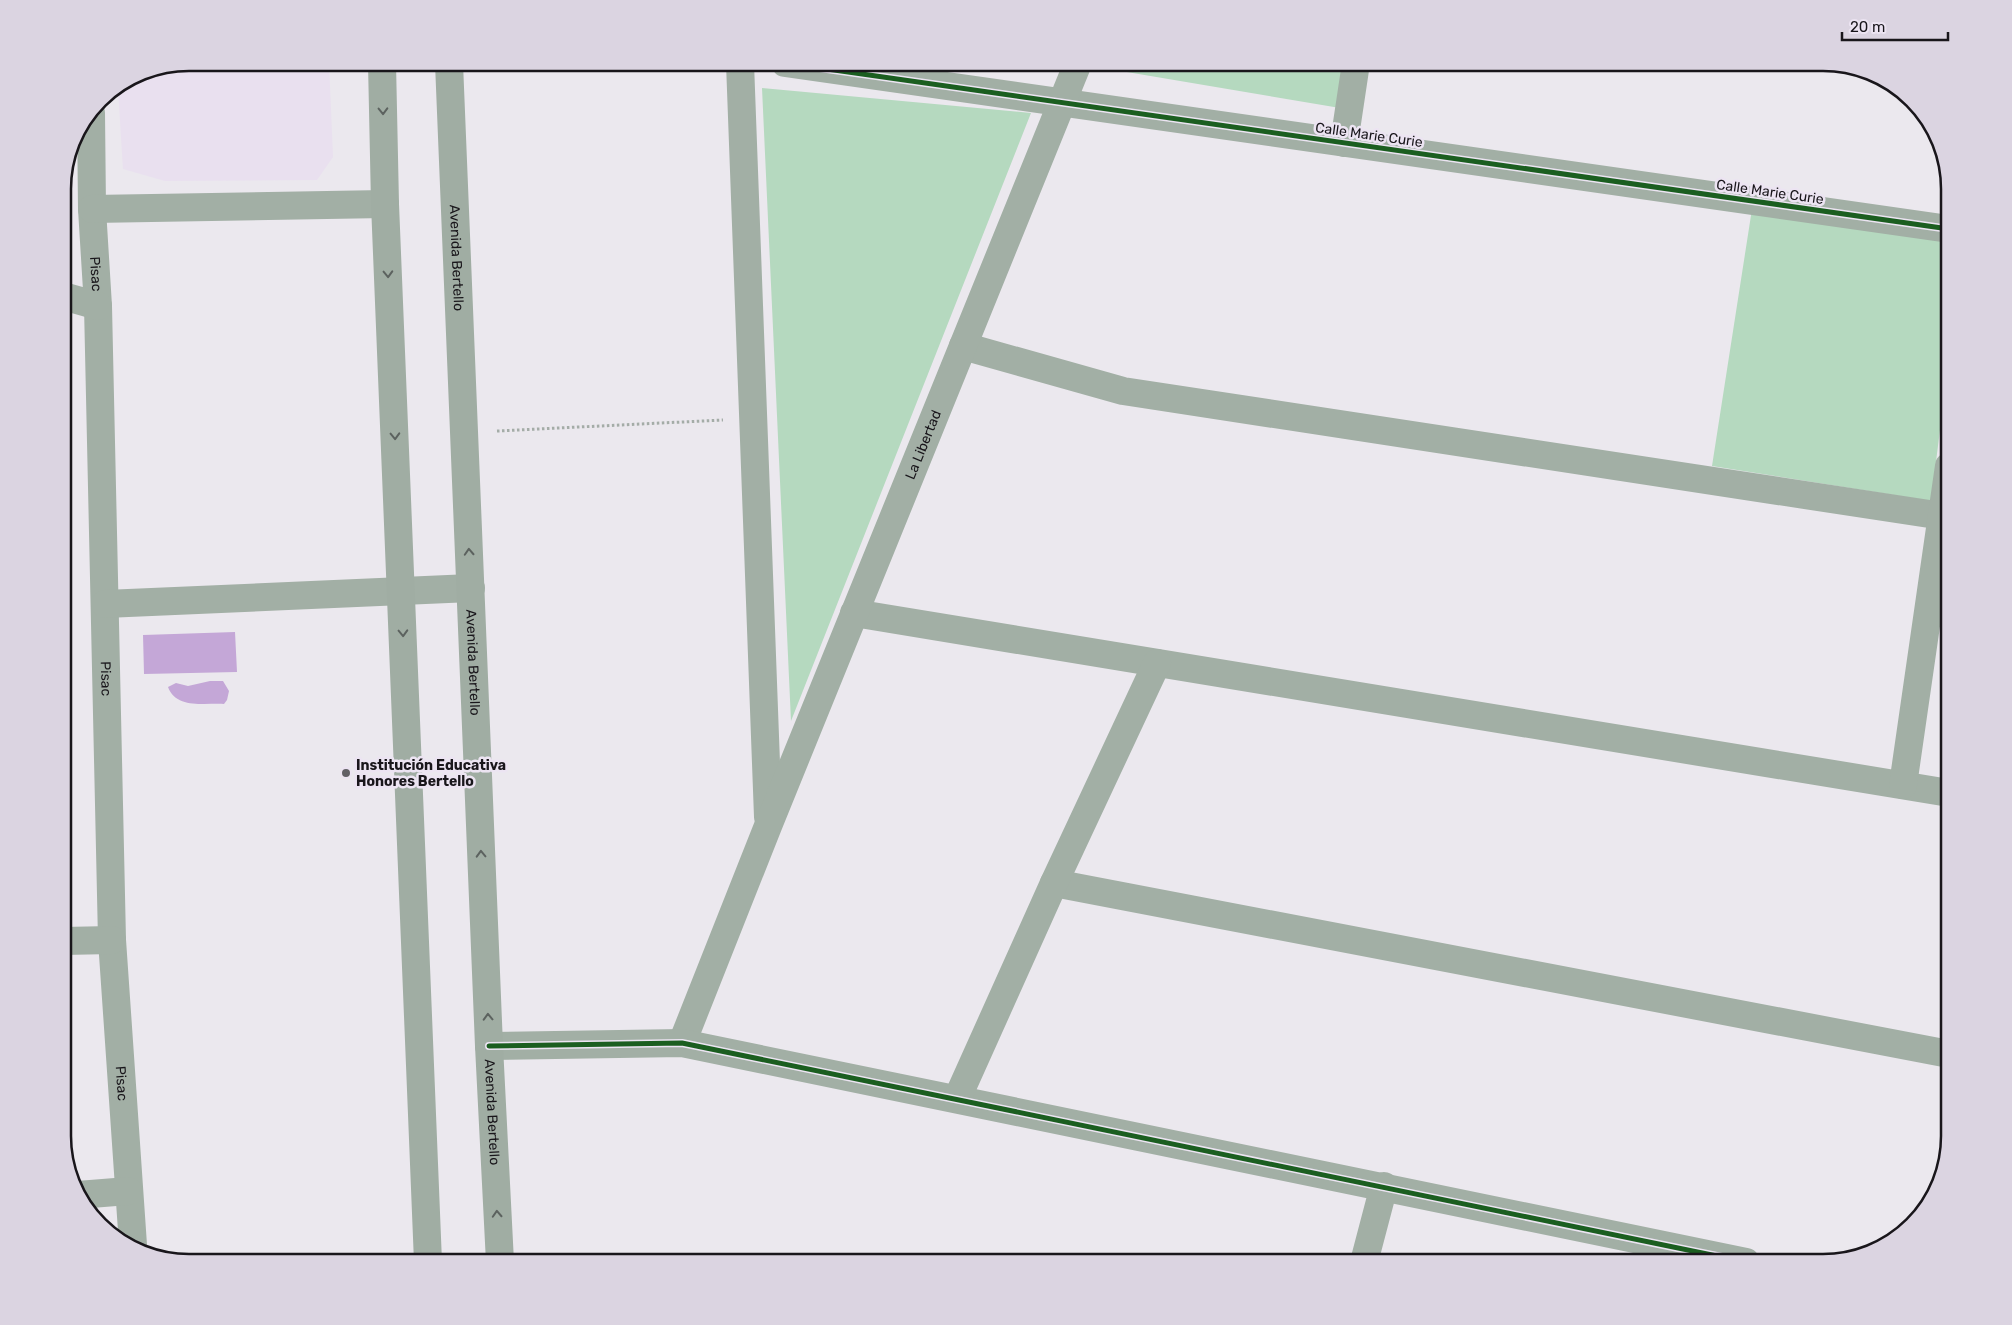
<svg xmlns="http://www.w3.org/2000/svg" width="2012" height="1325" viewBox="0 0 2012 1325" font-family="Rubik,sans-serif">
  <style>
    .built { fill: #e9e0ef }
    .green { fill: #b5d9bf }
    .water { fill: #c4a7d7 }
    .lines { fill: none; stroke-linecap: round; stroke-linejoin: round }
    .path { stroke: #a4aca7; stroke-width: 3; stroke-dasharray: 2.5 2.5; stroke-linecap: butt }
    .street { stroke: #a2afa5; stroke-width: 28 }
    .secondary { stroke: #a0ada3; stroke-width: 28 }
    .cycleway-casing { stroke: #ece4f2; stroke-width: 8 }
    .cycleway { stroke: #1b5e20; stroke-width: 5 }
    .oneway { stroke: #5c625f }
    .poi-dot { fill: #626065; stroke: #ece4f2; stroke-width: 2 }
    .labels { text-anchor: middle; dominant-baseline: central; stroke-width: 5; stroke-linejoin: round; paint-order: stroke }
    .street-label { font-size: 14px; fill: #19161b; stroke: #ece4f2 }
    .poi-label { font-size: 14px; font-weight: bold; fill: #19161b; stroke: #ece4f2; text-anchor: start }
    .rim { fill: none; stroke: #19161b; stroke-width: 2.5 }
  </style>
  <rect width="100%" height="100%" fill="#ebe8ee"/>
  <!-- built -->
  <path class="built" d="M190,63H329L333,157L317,180L165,181L123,169L118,88L141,72Z"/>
  <!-- green -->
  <path class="green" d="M1112,63H1348L1340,108L1109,69Z
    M762,88L1031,113L791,721Z
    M1752,209L1949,237V359L1931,501L1712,466Z"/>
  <!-- water -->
  <path class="water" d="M235,632L237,672L144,674L143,635Z
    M210,681H223L229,691L227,700L224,704C204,703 176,709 168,687L176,683L188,686Z"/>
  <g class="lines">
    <!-- path -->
    <path class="path" d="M497,431L723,420"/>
    <!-- street -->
    <g class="street">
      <path d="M740,63L768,817"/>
      <path d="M785,63L1949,229"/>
      <path id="s1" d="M91,113L92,209L98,306L112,940L133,1245"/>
      <path d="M1344,143L1356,63"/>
      <path d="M92,209L385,204"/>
      <path d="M63,296L98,306"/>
      <path d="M963,346L1123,391L1949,517"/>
      <path d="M105,604L471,588"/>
      <path d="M854,613L1949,793"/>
      <path d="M1903,785L1949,466"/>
      <path d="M1054,883L1949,1054"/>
      <path d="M63,941L112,940"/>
      <path id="s2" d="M682,1043L768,826L1078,63"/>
      <path d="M489,1046L682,1043L1746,1262"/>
      <path d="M957,1099L1054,883L1157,663"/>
      <path d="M78,1195L128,1191"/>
      <path d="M1364,1262L1384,1186"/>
    </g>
    <!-- secondary -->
    <g class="secondary">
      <path d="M382,63L385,204L428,1262"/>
      <path id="s3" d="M449,63L489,1046L500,1262"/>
    </g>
    <!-- cycleway casing -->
    <g class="cycleway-casing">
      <path id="cycleway" d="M785,63L1949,229
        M489,1046L682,1043L1746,1262"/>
    </g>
    <!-- cycleway -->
    <use href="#cycleway" class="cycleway"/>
  </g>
  <!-- one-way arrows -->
  <defs><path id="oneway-chevron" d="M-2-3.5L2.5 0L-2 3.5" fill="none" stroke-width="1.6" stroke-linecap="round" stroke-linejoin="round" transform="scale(1.25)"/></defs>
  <g class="oneway">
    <use href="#oneway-chevron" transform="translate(383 111) rotate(89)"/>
    <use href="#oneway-chevron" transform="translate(388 274) rotate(88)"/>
    <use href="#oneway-chevron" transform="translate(395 436) rotate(88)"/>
    <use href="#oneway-chevron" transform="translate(469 552) rotate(-93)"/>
    <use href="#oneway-chevron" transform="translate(403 633) rotate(88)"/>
    <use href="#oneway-chevron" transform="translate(481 854) rotate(-92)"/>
    <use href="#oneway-chevron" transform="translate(488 1017) rotate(-92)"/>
    <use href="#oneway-chevron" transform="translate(497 1214) rotate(-93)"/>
  </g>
  <!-- markers -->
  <circle class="poi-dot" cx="346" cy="773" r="5"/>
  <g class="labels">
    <!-- street labels -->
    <g class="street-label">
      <text transform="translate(1369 135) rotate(8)">Calle Marie Curie</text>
      <text transform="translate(1770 192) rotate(8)">Calle Marie Curie</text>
      <text stroke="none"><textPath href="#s3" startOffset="195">Avenida Bertello</textPath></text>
      <text stroke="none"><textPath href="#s1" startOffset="161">Pisac</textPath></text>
      <text stroke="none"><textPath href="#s2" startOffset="645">La Libertad</textPath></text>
      <text stroke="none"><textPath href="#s3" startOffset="600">Avenida Bertello</textPath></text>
      <text stroke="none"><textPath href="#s1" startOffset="566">Pisac</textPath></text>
      <text stroke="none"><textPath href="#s1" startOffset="971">Pisac</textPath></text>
      <text stroke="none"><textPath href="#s3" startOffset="1050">Avenida Bertello</textPath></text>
    </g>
    <!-- poi labels -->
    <g class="poi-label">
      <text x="356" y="765">Institución Educativa<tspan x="356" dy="16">Honores Bertello</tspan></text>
    </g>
  </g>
  <!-- crop -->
  <path d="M0 0H2012V1325H0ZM189 71H1823A118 118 0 0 1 1941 189V1136A118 118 0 0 1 1823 1254H189A118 118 0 0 1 71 1136V189A118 118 0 0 1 189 71Z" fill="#dbd4e1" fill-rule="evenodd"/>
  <path class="rim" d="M189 71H1823A118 118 0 0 1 1941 189V1136A118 118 0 0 1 1823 1254H189A118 118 0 0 1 71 1136V189A118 118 0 0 1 189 71Z"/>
  <!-- scale -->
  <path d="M1842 32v8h106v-8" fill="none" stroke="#19161b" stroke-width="2.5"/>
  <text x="1850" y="32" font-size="15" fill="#19161b" stroke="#ece4f2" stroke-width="4" paint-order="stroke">20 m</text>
</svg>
